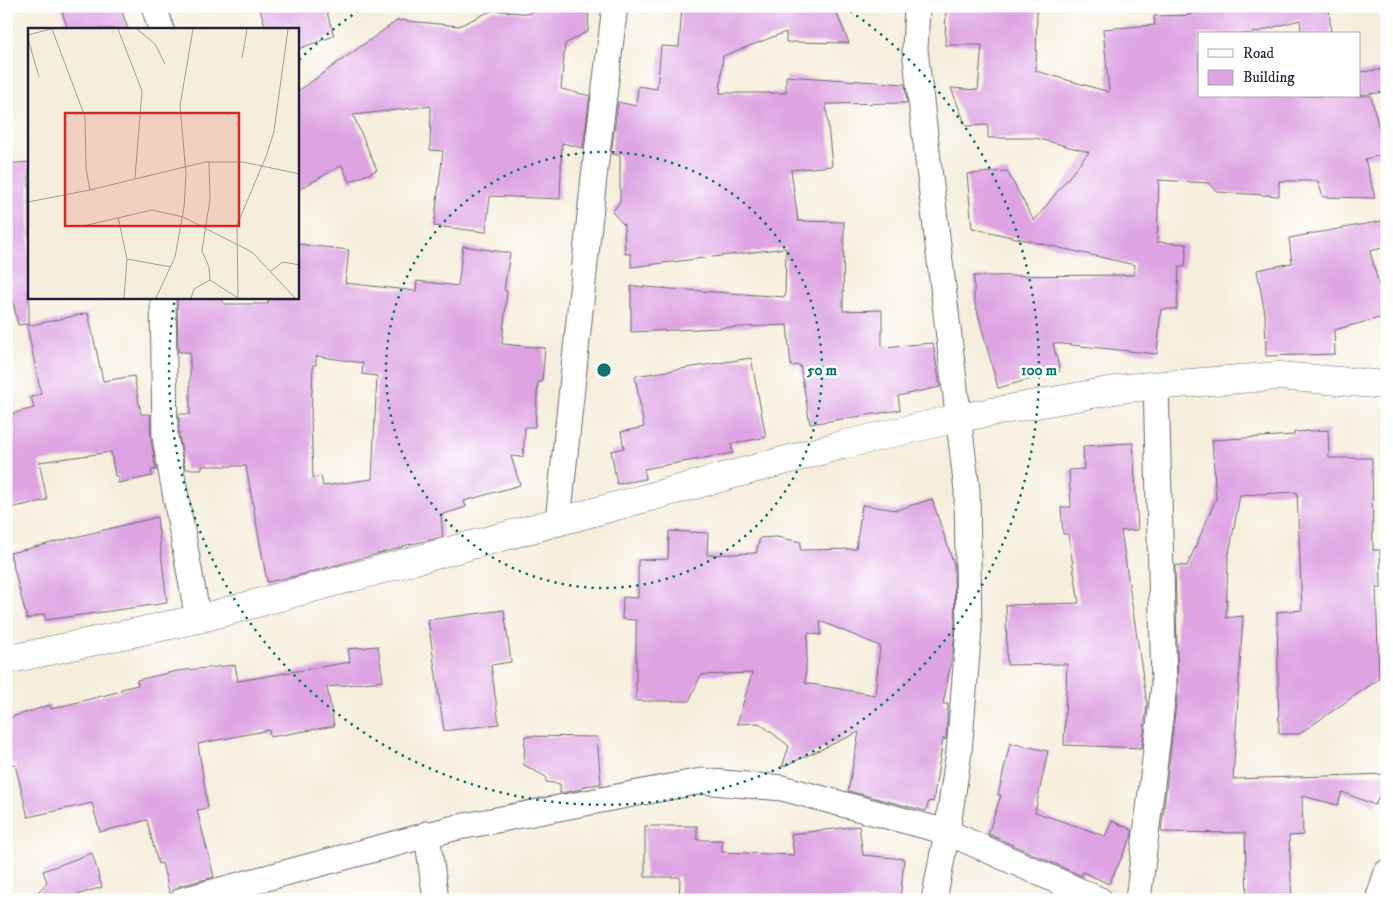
<svg xmlns="http://www.w3.org/2000/svg" width="1393" height="906" viewBox="0 0 1393 906" font-family="'IM FELL DW Pica',serif">
  <style>
    .building { fill: #dda3e2; fill-rule: evenodd }
    .lines { fill: none; stroke-linecap: round; stroke-linejoin: round }
    .minor-casing { stroke: #6c6973; stroke-width: 27 }
    .tertiary-casing { stroke: #6c6973; stroke-width: 29 }
    .minor { stroke: #fff; stroke-width: 25 }
    .tertiary { stroke: #fff; stroke-width: 28 }
    .ring { fill: none; stroke: #0f766e; stroke-width: 2.5; stroke-dasharray: 2.5 5 }
    .inset-road { fill: none; stroke: #a19c9c; stroke-width: 1 }
    .view { fill: #d62828; fill-opacity: 0.15; stroke: #d62828; stroke-width: 2.5 }
    .inset-edge { fill: none; stroke: #22223b; stroke-width: 2.5 }
    .centre { fill: #0f766e; stroke: #fff; stroke-width: 2.5 }
    .ring-label { font-size: 15px; text-anchor: middle; font-weight: bold; fill: #0f766e; stroke: #fff; stroke-width: 5; stroke-linejoin: round; paint-order: stroke }
  </style>
  <rect width="100%" height="100%" fill="#fff"/>
  <filter id="ink" filterUnits="userSpaceOnUse"><feTurbulence type="fractalNoise" baseFrequency=".02" numOctaves="2"/><feDisplacementMap in="SourceGraphic" scale="10" xChannelSelector="R" yChannelSelector="G"/><feConvolveMatrix kernelMatrix="1 2 1 2 8 2 1 2 1" color-interpolation-filters="sRGB"/></filter>
  <filter id="wash" filterUnits="userSpaceOnUse"><feTurbulence type="fractalNoise" baseFrequency=".0096" numOctaves="4" result="noise"/><feDisplacementMap in="SourceGraphic" scale="20" xChannelSelector="R" yChannelSelector="G"/><feGaussianBlur stdDeviation="1.12" result="paint"/><feColorMatrix in="noise" values="0 0 0 0 0 0 0 0 0 0 0 0 0 0 0 0 0 1.4 0 .05"/><feComposite in="paint" operator="in"/></filter>
  <g filter="url(#wash)">
    <rect width="100%" height="100%" fill="#f6eedc"/>
    <g id="blocks">
      <!-- building -->
      <path class="building" d="M60,6H120L128,29H68Z
        M259,6H325L334,36L298,49V29H266Z
        M530,6H589L588,31L565,44L561,89L590,96L583,148L562,143L560,199L490,196L486,232L434,226L443,151L430,150L431,106L353,115L377,170L349,182L342,165L298,190V91L398,20L459,26L493,10L530,14Z
        M682,6H846L836,12L849,43L786,42V32L723,56L720,93H786V76L905,84L907,103L826,104L832,166L791,170L798,221L844,222L843,311L882,310V347L933,343L940,387L898,396L900,410L810,424L800,365L791,366L787,325L631,332V286L785,297L786,248L631,267V254H625L624,225L612,212L620,202V155L611,154L618,102L636,106L638,86L657,89L661,46L679,47Z
        M946,6H1037L1036,71L1109,92L1103,29L1155,25L1154,16L1191,15L1189,6H1329L1331,34H1301L1300,20L1249,34H1199V96H1371L1385,154L1365,159L1375,198L1323,197L1318,181H1279V196L1218,192L1208,183L1159,180L1157,242L1187,244L1185,267H1179L1177,309H1161L1157,354L1053,343L1060,371L998,388L974,299V276L1134,275L1135,265L972,228L967,174L1007,171L1034,221L1089,152L1035,138H988V125L966,126L951,88L978,90L982,45H945Z
        M1387,69V92L1359,95V72Z
        M29,162V324L18,325L6,268V164Z
        M1387,220V247L1370,251L1387,316L1334,330L1335,354L1266,356L1265,314L1257,270L1292,263L1289,238Z
        M298,244L349,250L345,283L416,291L417,281L458,286L463,246L510,253L504,290L507,291L502,344L545,348L542,382H538L535,427H525L523,457L511,456L520,485L464,501L466,507L441,515L443,537L403,546V547L296,576L267,582L246,466H202V469H185L179,436V414H190V352H178L177,298H223V304H268L269,298H298ZM316,356L363,363L362,374L377,376L372,479L323,486L321,476L313,478L311,417L313,365H316Z
        M88,313L103,381L134,376L141,414H150L151,440L156,470H151L152,476L118,483V476H115L111,452L39,462L47,500L6,509V415L34,408L31,397L41,394L27,326Z
        M751,358L766,437L731,444L733,453L644,469L646,479L617,484L611,451L624,448L621,432L644,427L635,376Z
        M1328,430L1329,458H1372L1373,550H1380L1381,588H1376L1379,679L1299,734H1279L1277,612L1302,610L1297,492L1240,495L1228,559L1226,618L1243,616L1233,779L1387,774V778L1375,805L1342,792L1338,805L1302,796L1303,835L1289,836L1292,900H1247L1245,833L1161,832L1178,687L1175,565L1187,566L1216,499L1212,440L1294,435V432Z
        M1133,443L1138,530L1121,531L1147,704L1142,748L1064,745L1067,664L1007,665L1006,605L1079,603L1068,534H1063L1061,507H1071L1069,470L1084,469L1083,446Z
        M932,499L954,565L955,629L953,652L943,704H948L946,739H943L933,802L929,801L926,811L848,791L859,732L782,767L789,746L759,723L737,724L752,673L701,675L689,701H636V620L622,619L623,597L638,598V560L668,559L669,531L708,533L707,555L756,553L760,538L776,537L801,542L800,550L856,549L862,505L897,510ZM820,621L880,646L875,695L805,683L808,633L821,635Z
        M157,517L167,603L46,620L44,614L27,619L10,553Z
        M504,610L511,662L491,665L499,724L444,731L428,620Z
        M378,646L383,681L327,687L334,726L270,737L269,730L198,744L208,808L197,810L214,877L179,886L170,895L162,863L158,864L147,820L100,832L92,803L28,817L15,764L6,766V719L50,705L51,709L121,691V689L138,685L137,680L177,671L235,665L238,681L350,662L348,649Z
        M525,736L597,737L601,784L584,786L582,789L560,793V784L546,782V777L524,765Z
        M1010,743L1048,751L1035,812L1105,836L1112,821L1132,830L1131,838L1109,884L1083,872L1082,876L988,834L1001,795H998Z
        M645,826H697V840H722V852L794,855L791,834L859,826L863,855L904,859L900,900H679L680,877H645Z
        M92,853L102,887L62,900H31L47,882L43,871Z"/>
    </g>
  </g>
  <g filter="url(#ink)">
    <use href="#blocks" fill-opacity="0" stroke="#6c6973" stroke-width="1"/>
    <g class="lines">
      <!-- minor casing -->
      <g class="minor-casing">
        <path id="minor" d="M154,6L161,29
          M917,6L915,50L967,490L969,629L959,752L947,832L934,900
          M163,298L165,437L198,619
          M558,521L594,177L615,6
          M427,834L436,900
          M183,900L454,828L701,781L782,788L947,832L1100,900
          M1138,900L1164,685L1156,385
          M1378,900L1387,872"/>
      </g>
      <!-- tertiary casing -->
      <g class="tertiary-casing">
        <path id="tertiary" d="M6,660L198,619L842,445L958,418L1126,388L1279,376L1387,385"/>
      </g>
      <!-- minor -->
      <use href="#minor" class="minor"/>
      <!-- tertiary -->
      <use href="#tertiary" class="tertiary"/>
    </g>
  </g>
  <!-- distance rings -->
  <g class="ring">
    <circle cx="604" cy="370" r="218"/>
    <path d="M299 60A435 435 0 0 1 364 7M844 7A435 435 0 1 1 175 298"/>
  </g>
  <!-- overview -->
  <g transform="translate(28 28)">
    <rect width="271" height="271" fill="#f6eedc"/>
    <path class="inset-road" d="M24,1L57,89L58,140L62,162M90,1L114,63L107,150M109,1L127,16L137,36M0,7L23,1M0,11L11,49M214,30L219,1M181,133L182,171L174,223L181,239L182,252M0,174L62,162L177,134H215L272,146M90,189L99,231L96,270M55,198L124,182L155,189L224,224L267,270M99,231L143,239M243,243L255,234L272,237M182,252L210,270M128,270L147,229L156,179L158,146L152,78L165,1M163,270L166,261L182,252M210,270L209,197L239,126L246,103L260,1"/>
    <path class="view" d="M37,85H211V198H37Z"/>
    <rect width="271" height="271" class="inset-edge"/>
  </g>
  <circle cx="604" cy="370" r="8" class="centre"/>
  <g class="ring-label">
    <text x="822" y="375">50 m</text>
    <text x="1039" y="375">100 m</text>
  </g>
  <!-- margin -->
  <rect width="1393" height="906" fill="none" stroke="#fff" stroke-width="25"/>
  <!-- legend -->
  <rect x="1198" y="32" width="162" height="65" fill="#ffffff" stroke="#a7a7b1"/>
  <rect x="1208" y="49" width="25" height="8" fill="#ffffff" stroke="#a7a7b1"/>
  <text x="1243" y="58" font-size="15" fill="#22223b">Road</text>
  <rect x="1208" y="70" width="25" height="15" fill="#dda3e2" stroke="#a7a7b1"/>
  <text x="1243" y="82" font-size="15" fill="#22223b">Building</text>
</svg>
